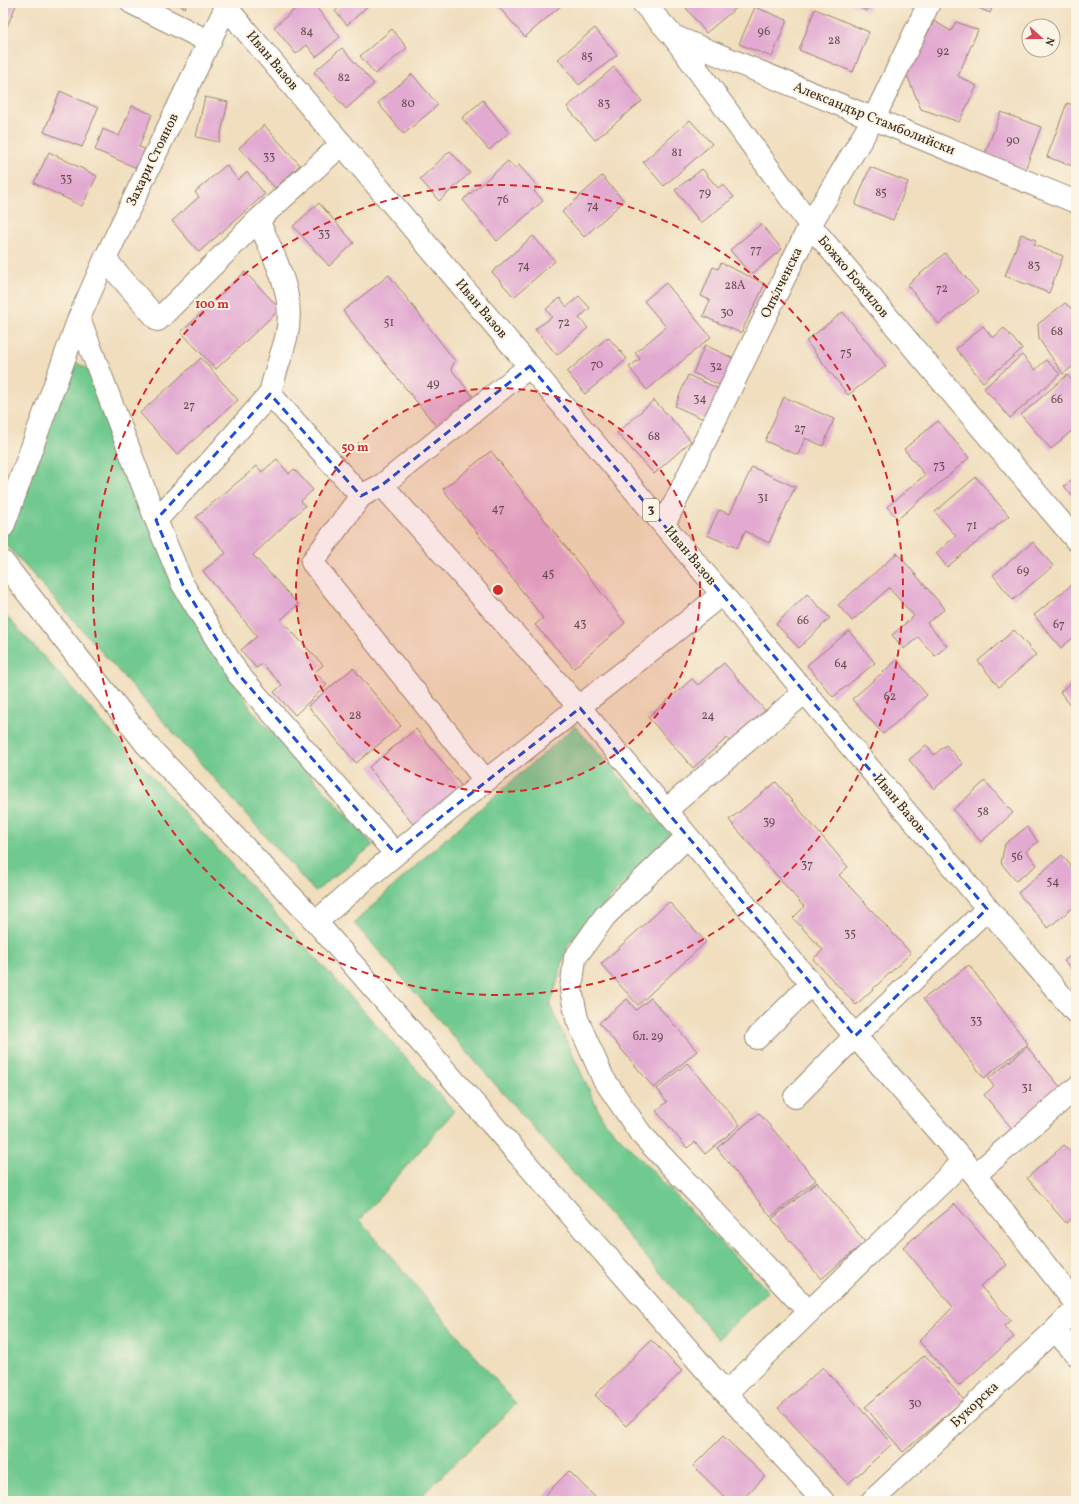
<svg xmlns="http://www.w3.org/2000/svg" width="1079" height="1504" viewBox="0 0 1079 1504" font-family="Vollkorn,serif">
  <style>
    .green { fill: #6fc98f; stroke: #557a56 }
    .building { fill: #e2aad1 }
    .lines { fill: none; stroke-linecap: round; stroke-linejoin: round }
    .street-casing { stroke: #96846e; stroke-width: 24 }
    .primary-casing { stroke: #96846e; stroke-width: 24 }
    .street { stroke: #fff; stroke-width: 22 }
    .primary { stroke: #fff; stroke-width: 22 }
    .marked { fill: none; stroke: #1d4ed8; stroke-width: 3; stroke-dasharray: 8 5; stroke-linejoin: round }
    .ring { fill: none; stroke: #d62828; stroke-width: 2; stroke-dasharray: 7 5 }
    .labels { text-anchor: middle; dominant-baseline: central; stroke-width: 4; stroke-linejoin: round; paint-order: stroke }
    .number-label { font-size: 12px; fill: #654a4b }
    .shield { fill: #fcf5e5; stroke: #75675a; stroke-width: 1 }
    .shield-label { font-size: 13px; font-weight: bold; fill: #3b2a1e }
    .street-label { font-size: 14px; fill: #3b2a1e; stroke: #fcf5e5 }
    .centre { fill: #d62828; stroke: #fcf5e5; stroke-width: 2 }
    .ring-label { font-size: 12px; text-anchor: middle; font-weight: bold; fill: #d62828; stroke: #fcf5e5; stroke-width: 4; stroke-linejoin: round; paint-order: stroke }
  </style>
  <rect width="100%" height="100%" fill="#fcf5e5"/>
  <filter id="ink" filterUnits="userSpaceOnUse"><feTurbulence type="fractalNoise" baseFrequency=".025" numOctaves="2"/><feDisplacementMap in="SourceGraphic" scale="8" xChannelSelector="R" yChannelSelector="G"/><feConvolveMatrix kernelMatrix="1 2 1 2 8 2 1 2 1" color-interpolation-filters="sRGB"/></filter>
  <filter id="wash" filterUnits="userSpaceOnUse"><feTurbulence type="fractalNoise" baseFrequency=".012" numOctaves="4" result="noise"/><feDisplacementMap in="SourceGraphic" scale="16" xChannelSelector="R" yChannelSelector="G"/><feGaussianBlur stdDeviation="0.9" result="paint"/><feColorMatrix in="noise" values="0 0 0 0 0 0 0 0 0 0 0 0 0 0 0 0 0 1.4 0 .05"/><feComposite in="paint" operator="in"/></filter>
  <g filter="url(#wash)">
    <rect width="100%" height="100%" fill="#f0debe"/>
    <!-- green -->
    <path class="green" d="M75,362L88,369L134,493L250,708L373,845L315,892L3,541V534L68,369Z
      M3,612L454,1111L360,1220L516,1404L416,1501H3Z
      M575,726L670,834L568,944L550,1006L603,1120L768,1291L718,1339L354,923L434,849Z"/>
    <g id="blocks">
      <!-- building -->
      <path class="building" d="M3,3H17L3,36Z
        M176,3H187L185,8Z
        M302,3H313L340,37L316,57L307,45L296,54L274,27Z
        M344,3H371L347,25L335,11Z
        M500,3H564L525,37L497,5Z
        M685,3H742L706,33L683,4Z
        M849,3H871L867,11Z
        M973,3H994L990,13L974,6Z
        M755,7L787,20L772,57L739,44Z
        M815,9L869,32L853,72L799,50Z
        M934,21L951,31L956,22L978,30L958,76L977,86L959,122L921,109L906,73Z
        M595,28L617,55L579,85L558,59Z
        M392,29L407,48L375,74L360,56Z
        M342,48L374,84L346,109L314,72Z
        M614,67L642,101L595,140L567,107Z
        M412,74L438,105L404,134L378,103Z
        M60,91L98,108L82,147L44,132Z
        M205,97L228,102L219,142L196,137Z
        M483,100L509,133L489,150L462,118Z
        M1067,103L1076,106V167L1047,157Z
        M132,106L152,114L139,147L147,150L139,169L95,150L103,129L119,136Z
        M1001,112L1041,127L1025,170L985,154Z
        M690,120L712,144L664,186L643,162Z
        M264,125L300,165L275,188L239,148Z
        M450,151L470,173L439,201L420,179Z
        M49,152L97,176L82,206L34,183Z
        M508,161L515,169L519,165L538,187L534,191L543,201L497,241L463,200Z
        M226,165L238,180L247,172L265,194L199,252L172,221L199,197L195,192Z
        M870,167L908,182L893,220L855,205Z
        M702,169L718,188L723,184L734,197L701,223L675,190Z
        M602,176L624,201L584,237L562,212Z
        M319,203L354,243L329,266L293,226Z
        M761,224L782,249L751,275L730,250Z
        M1021,234L1036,240L1034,245L1063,256L1049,293L1005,276Z
        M533,236L555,261L514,297L492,272Z
        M945,253L978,292L939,324L907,285Z
        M721,263L765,284L741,333L703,316L710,300L701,296L713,267L718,269Z
        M245,272L280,309L216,369L181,332Z
        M389,275L455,361L451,369L474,398L437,427L343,311Z
        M666,283L711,337L647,390L629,367L640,359L635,353L666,327L644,301Z
        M579,296L590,308L579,318L588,328L557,355L535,329L552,317L546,309L560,298L567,307Z
        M1065,303L1076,312V364L1063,374L1039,339L1038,324Z
        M843,312L886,366L848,395L806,341Z
        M983,326L993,338L1004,328L1022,349L983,382L956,349Z
        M608,337L627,359L585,394L567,372Z
        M705,345L739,361L726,388L693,373Z
        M1022,355L1035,370L1046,360L1060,374L1010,418L984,388Z
        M201,358L238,400L177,455L140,413Z
        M688,375L726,392L712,423L675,406Z
        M1067,375L1076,385V427L1051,449L1021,415Z
        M784,397L834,419L823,446L805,438L798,455L765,441Z
        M654,400L691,441L654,474L617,433Z
        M938,421L969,458L898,519L887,507L925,475L904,449Z
        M491,451L625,623L574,668L535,625L543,618L443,489Z
        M277,459L289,474L294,469L313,490L301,501L305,506L253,555L298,604L281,620L323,665L315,672L327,685L295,715L274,692L282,685L262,664L256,668L241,650L257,636L203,571L226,553L196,517L257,466L262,472Z
        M752,467L795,487L769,543L745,531L737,548L707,535L719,510L730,514Z
        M976,477L1009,516L947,567L936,553L956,536L935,512Z
        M1076,477V501L1064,486Z
        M1033,542L1053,566L1013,600L993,575Z
        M897,553L945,609L927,623L947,646L935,656L918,637L904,649L892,635L914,616L889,588L852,621L838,605Z
        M1073,584L1076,588V635L1061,648L1034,615Z
        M807,594L830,618L799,648L776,624Z
        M1014,630L1036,655L999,687L978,661Z
        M849,631L875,663L833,697L807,665Z
        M897,660L927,695L883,734L852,699Z
        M724,663L768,714L733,745L727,738L693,768L648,717L692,679L698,685Z
        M353,668L401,726L356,763L308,706Z
        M1076,679V712L1060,692Z
        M416,729L463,788L415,827L369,767Z
        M926,745L934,755L946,745L963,764L934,789L909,760Z
        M985,781L1013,813L981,842L953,810Z
        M776,782L848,867L839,875L911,953L856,1005L813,959L823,950L793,918L804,907L729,820Z
        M1027,827L1038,842L1026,851L1037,865L1016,881L1001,863L1005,844Z
        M1062,855L1076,872V905L1048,928L1018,893Z
        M669,902L706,942L638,1005L601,964Z
        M1076,951V975L1064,961Z
        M969,965L1028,1044L984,1078L923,999Z
        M651,998L697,1051L654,1088L599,1023L627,999L636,1010Z
        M1027,1047L1062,1089L1014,1131L984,1095L994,1086L988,1079Z
        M687,1063L740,1125L705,1154L695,1142L687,1148L656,1111L667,1102L657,1089Z
        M759,1113L816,1180L771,1217L717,1148Z
        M1064,1145L1071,1152L1076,1148V1215L1066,1223L1027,1178Z
        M817,1182L865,1242L821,1279L772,1219Z
        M955,1204L1007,1265L980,1286L1011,1320L1004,1326L1014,1337L959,1386L919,1341L953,1307L903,1247Z
        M651,1340L682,1371L626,1426L595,1395Z
        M925,1355L964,1400L903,1452L865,1407Z
        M823,1367L892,1444L848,1484L778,1408Z
        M723,1436L765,1476L741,1501H729L693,1466Z
        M569,1471L599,1501H539Z"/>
    </g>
  </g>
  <g filter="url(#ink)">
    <use href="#blocks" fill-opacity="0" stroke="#96846e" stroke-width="1"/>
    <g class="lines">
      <!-- street casing -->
      <g class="street-casing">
        <path id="street" d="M132,3L210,42
          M643,3L673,36L810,225L1076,540
          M673,36L1076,202
          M105,259L158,320L258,220
          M79,318L156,520
          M270,394C274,375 281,357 286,338C297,296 274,257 258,220L342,144
          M382,485L580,708L855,1036L964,1161L1076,1304
          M361,496L270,394L212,460L156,520L183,585L238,674L395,853
          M664,525L810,225L874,118L929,3
          M3,527L79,318L105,259L226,7
          M3,562L146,744L316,922L726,1393L823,1501
          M485,780L312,562L361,496L382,485L530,366
          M666,810L805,692
          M687,837L605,916L575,958L571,990L577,1019L603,1078L641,1134L809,1312
          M316,922C447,807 586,703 722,594
          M757,1038L811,984
          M795,1097L855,1036L987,909
          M975,1175L1076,1088
          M1055,1330L1076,1354
          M726,1393L964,1161
          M872,1501L1055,1330L1076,1308"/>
      </g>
      <!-- primary casing -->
      <g class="primary-casing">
        <path id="primary" d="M229,3L226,7L1076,1013"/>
      </g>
      <!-- street -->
      <use href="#street" class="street"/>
      <!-- primary -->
      <use href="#primary" class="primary"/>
    </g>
  </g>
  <!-- marked area -->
  <path class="marked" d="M530,366L987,909L855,1036L580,708L395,853L238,674L183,585L156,520L270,394L361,496L382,485Z"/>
  <!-- distance rings -->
  <circle cx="498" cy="590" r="202" fill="#d62828" fill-opacity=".12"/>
  <g class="ring">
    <circle cx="498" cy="590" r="202"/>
    <circle cx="498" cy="590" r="405"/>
  </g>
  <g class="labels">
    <!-- number labels -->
    <g class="number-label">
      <text x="307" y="32">84</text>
      <text x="764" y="32">96</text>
      <text x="834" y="41">28</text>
      <text x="943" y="52">92</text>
      <text x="587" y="57">85</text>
      <text x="344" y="78">82</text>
      <text x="408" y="104">80</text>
      <text x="604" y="104">83</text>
      <text x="1013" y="141">90</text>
      <text x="677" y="153">81</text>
      <text x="269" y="157">33</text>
      <text x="66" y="179">33</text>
      <text x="705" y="193">79</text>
      <text x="881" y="193">85</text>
      <text x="503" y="200">76</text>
      <text x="593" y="206">74</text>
      <text x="324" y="234">33</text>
      <text x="756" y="250">77</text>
      <text x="524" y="266">74</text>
      <text x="1034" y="266">83</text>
      <text x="735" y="286">28А</text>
      <text x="942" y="289">72</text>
      <text x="727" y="313">30</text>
      <text x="389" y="323">51</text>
      <text x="564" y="323">72</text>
      <text x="1057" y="332">68</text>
      <text x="846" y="353">75</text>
      <text x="597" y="365">70</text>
      <text x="716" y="367">32</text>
      <text x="433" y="384">49</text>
      <text x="700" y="399">34</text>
      <text x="1057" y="400">66</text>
      <text x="189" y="406">27</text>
      <text x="800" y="429">27</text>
      <text x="654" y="437">68</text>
      <text x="939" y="466">73</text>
      <text x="763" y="498">31</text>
      <text x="498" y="509">47</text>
      <text x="972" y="526">71</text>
      <text x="1023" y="571">69</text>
      <text x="548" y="574">45</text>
      <text x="803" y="621">66</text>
      <text x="580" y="624">43</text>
      <text x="1059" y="625">67</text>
      <text x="841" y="664">64</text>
      <text x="890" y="697">62</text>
      <text x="355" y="716">28</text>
      <text x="708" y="716">24</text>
      <text x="983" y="812">58</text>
      <text x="769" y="822">39</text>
      <text x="1017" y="857">56</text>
      <text x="807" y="865">37</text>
      <text x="1053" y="882">54</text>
      <text x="850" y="934">35</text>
      <text x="976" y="1021">33</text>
      <text x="648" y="1037">бл. 29</text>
      <text x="1027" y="1088">31</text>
      <text x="915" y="1404">30</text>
    </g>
    <!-- shield labels -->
    <rect class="shield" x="643" y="499" width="16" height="22" rx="3"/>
    <g class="shield-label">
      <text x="651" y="510">3</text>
    </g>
    <!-- street labels -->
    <g class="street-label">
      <text transform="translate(272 61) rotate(50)">Иван Вазов</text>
      <text transform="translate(874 119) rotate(22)">Александър Стамболийски</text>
      <text transform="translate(153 160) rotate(-64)">Захари Стоянов</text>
      <text transform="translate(853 277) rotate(50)">Божко Божилов</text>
      <text transform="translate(782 283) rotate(-64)">Опълченска</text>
      <text transform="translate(481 309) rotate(50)">Иван Вазов</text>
      <text transform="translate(690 556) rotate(50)">Иван Вазов</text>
      <text transform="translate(899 804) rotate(50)">Иван Вазов</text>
      <text transform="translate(975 1405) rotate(-43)">Букорска</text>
    </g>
  </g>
  <circle cx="498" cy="590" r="6" class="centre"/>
  <g class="ring-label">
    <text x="212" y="308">100 m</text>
    <text x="355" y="451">50 m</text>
  </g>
  <!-- margin -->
  <rect width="1079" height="1504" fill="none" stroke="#fcf5e5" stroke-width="16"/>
  <!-- north arrow -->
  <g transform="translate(1041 38) rotate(111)"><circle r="19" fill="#fcf5e5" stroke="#afa495"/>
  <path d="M0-3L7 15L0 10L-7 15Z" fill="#d1495b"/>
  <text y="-6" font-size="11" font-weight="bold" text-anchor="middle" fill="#3b2a1e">N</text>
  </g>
</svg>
